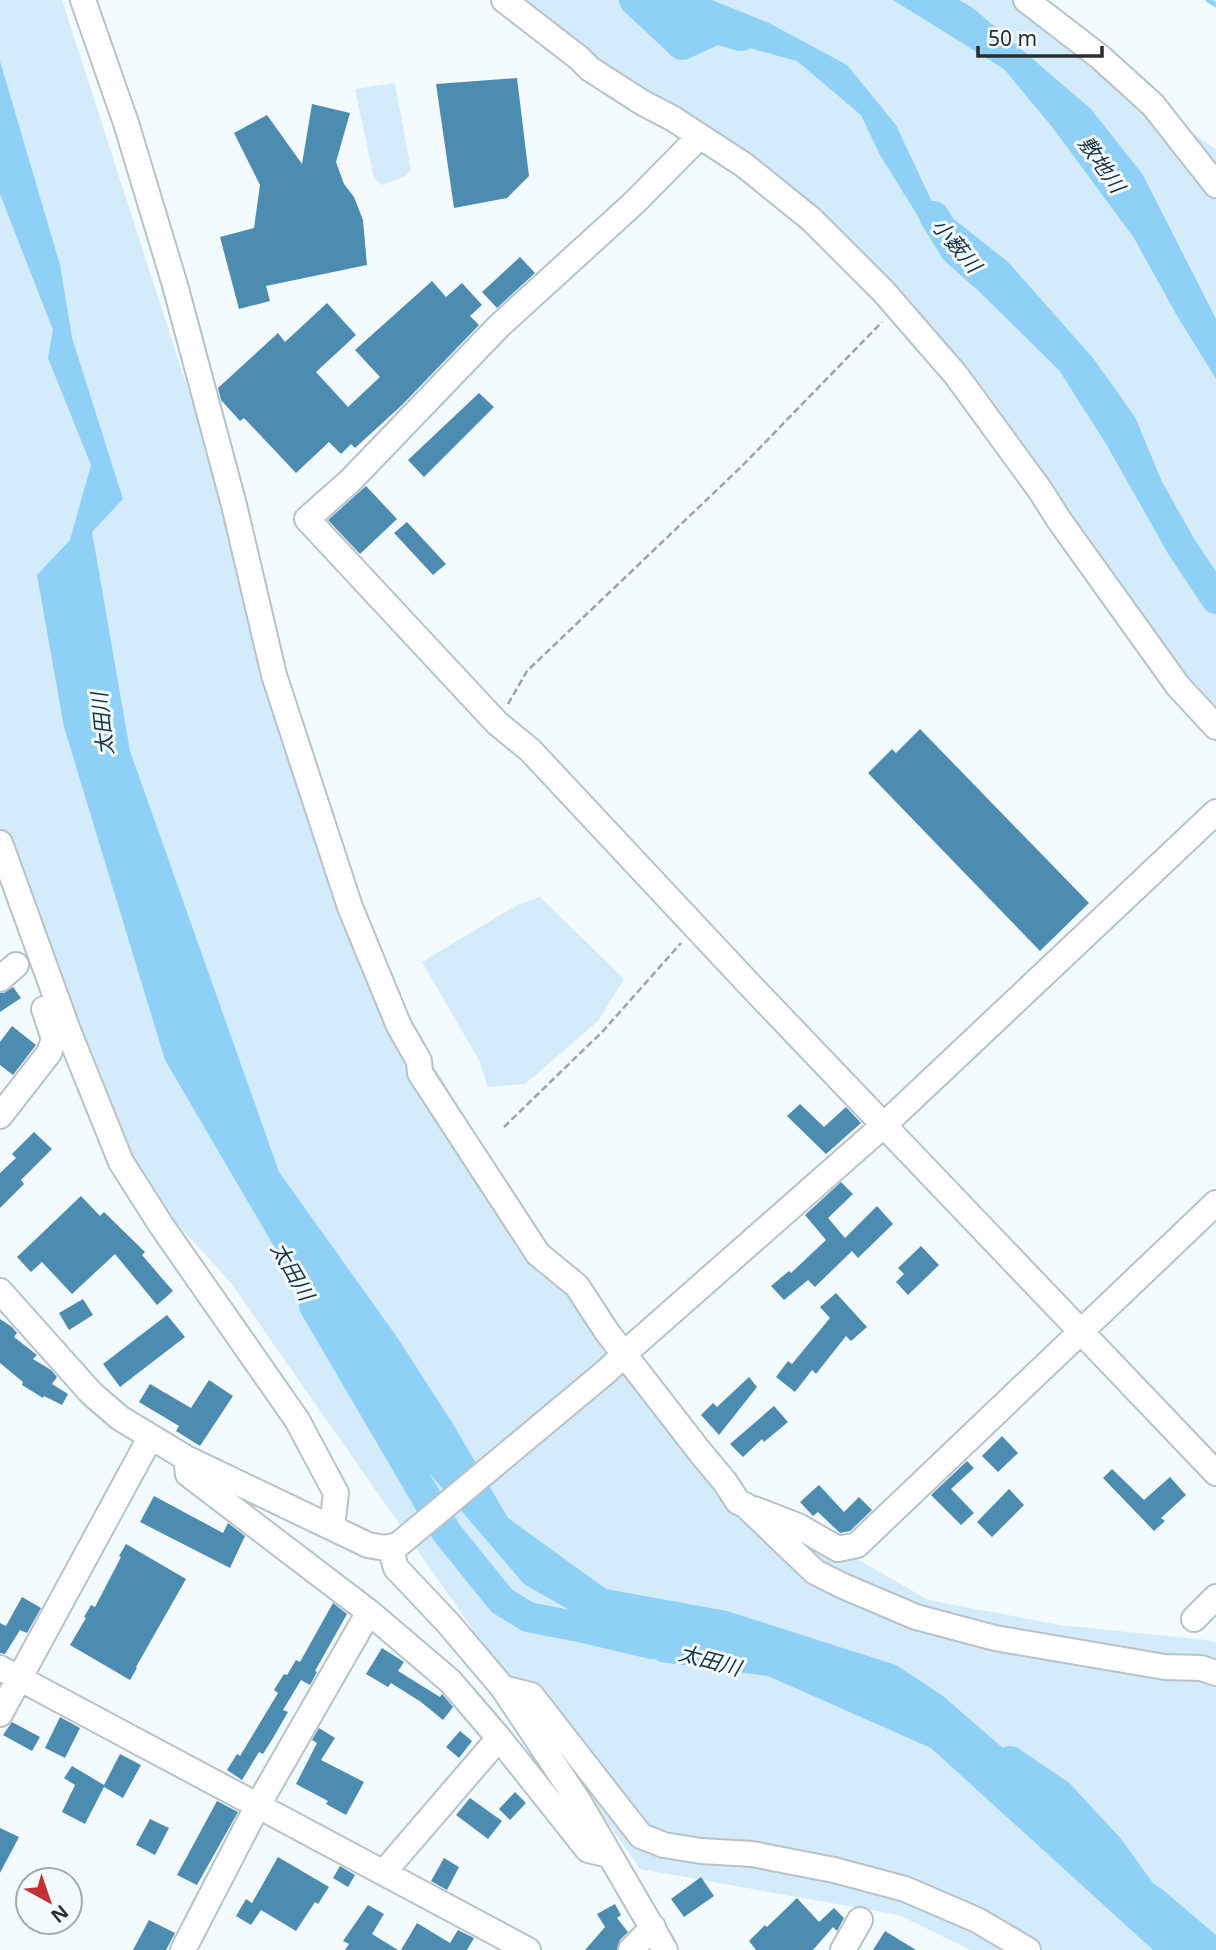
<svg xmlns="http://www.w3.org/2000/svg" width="1216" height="1950" viewBox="0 0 1216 1950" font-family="'Noto Sans','Noto Sans JP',sans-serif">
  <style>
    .green { fill: #d3ebfa }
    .water { fill: #8fd0f7 }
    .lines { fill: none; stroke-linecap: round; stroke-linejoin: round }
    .stream { stroke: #8fd0f7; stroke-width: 5 }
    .river { stroke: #8fd0f7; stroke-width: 30 }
    .building { fill: #4c8cb0 }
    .minor-casing { stroke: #b8c2c9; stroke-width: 28 }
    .path { stroke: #9da3a6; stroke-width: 2.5; stroke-dasharray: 7 3.5; stroke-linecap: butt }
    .minor { stroke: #fff; stroke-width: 24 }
    .labels { text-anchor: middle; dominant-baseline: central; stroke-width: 6; stroke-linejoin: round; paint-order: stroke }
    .water-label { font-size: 21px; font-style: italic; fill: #163344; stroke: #f4fbff }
  </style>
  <rect width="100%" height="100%" fill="#f4fbff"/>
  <!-- green -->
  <path class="green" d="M0,0H62L374,966L566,1285L725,1482L928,1600L1060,1625L1207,1640L1216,1643V1950H970L899,1915L640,1869L231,1283L121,1162L0,842Z
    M504,0H1022L1161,110L1216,150V727L968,392L802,203Z
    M395,83L411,170L406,176L382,185L374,178L355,89Z
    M540,897L624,979L598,1021L525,1084L488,1087L479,1060L422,962L517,905Z"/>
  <!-- water -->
  <path class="water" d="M637,0H712L769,23L847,65L896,125L932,202L1008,262L1093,358L1135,417L1185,537L1216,572V607L1110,422L1038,324L919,218L880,155L861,115L797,61L695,33Z
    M893,0H959L973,8L1091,109L1143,175L1216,319V379L1176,314L1134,238L1053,128L1004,69Z
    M0,61L60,265L72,338L123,499L92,532L130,751L279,1172L397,1337L453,1424L508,1518L606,1589L727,1611L896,1665L943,1696L1043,1783L1116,1857L1163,1890L1216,1935V1950H1153L931,1748L768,1676L660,1662L524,1584L412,1453L293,1279L165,1060L64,727L37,575L70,540L91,465L48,358L53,330L0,194Z"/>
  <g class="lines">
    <!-- stream -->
    <path class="stream" d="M1208,0L1216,5"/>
    <!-- river -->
    <path class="river" d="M634,0L682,45L717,29L741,36
      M934,216L955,250L991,282L1071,361L1120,438L1181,546L1216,599
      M314,1306L447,1533L502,1601L528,1617L579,1627L651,1644
      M1010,1761L1059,1794L1109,1848L1183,1950"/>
  </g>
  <!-- building -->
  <path class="building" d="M517,78L529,176L507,198L454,208L436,84Z
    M312,104L350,113L336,162L344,184L354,197L363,220L367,265L266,286L270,301L239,309L220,237L254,228L260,185L234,133L267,115L302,164Z
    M520,257L535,273L497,308L482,292Z
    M432,281L446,297L462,283L482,305L470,316L479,325L402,405L355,448L351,444L341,454L329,442L296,473L244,418L240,421L221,400L218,388L278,333L285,342L327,303L356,335L316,372L348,407L380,377L355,350Z
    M479,393L494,407L424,477L408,460Z
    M366,486L397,519L360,554L328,520Z
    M407,522L446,564L433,575L394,533Z
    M920,729L1089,903L1040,951L868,773L892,749L896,753Z
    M13,987L21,998L0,1012V993H4Z
    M12,1026L36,1045L13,1075L0,1065V1042Z
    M800,1104L824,1127L846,1107L861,1123L826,1154L787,1116Z
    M34,1132L52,1149L21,1180L24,1184L0,1208V1173L16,1158L12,1154Z
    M841,1182L853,1194L828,1218L845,1238L877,1206L893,1224L858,1258L852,1251L815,1287L808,1280L784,1300L771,1286L789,1271L791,1273L826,1240L805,1215Z
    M81,1196L100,1216L104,1212L145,1252L142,1255L173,1291L157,1305L115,1254L72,1294L42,1262L31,1272L17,1257Z
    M921,1246L939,1265L908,1295L896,1282L904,1274L898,1268Z
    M836,1293L867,1327L851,1341L846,1336L816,1374L812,1370L795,1392L776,1377L788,1361L792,1364L830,1318L820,1307Z
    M83,1299L93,1315L69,1330L59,1313Z
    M167,1315L185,1337L120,1387L103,1364Z
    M0,1319L12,1327L17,1333L14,1337L37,1355L33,1359L51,1370L57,1377L52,1384L68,1394L62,1405L44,1396L43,1398L22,1385L23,1382L0,1363Z
    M749,1377L757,1387L719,1435L701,1415L713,1403L717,1407Z
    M209,1380L233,1396L200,1446L176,1431L179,1426L139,1402L150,1384L191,1408Z
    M774,1406L788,1422L764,1442L762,1439L743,1457L730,1444Z
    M1002,1436L1018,1453L998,1472L982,1456Z
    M967,1461L974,1468L951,1489L974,1513L961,1525L931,1495Z
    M1112,1469L1144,1500L1170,1477L1186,1495L1161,1518L1165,1521L1154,1531L1103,1478Z
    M819,1485L844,1512L859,1497L872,1510L850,1531L840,1533L818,1512L813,1516L800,1502Z
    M1009,1489L1024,1505L992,1537L977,1522Z
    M154,1496L223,1533L228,1523L245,1536L230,1568L140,1522Z
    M126,1544L186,1579L136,1667L137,1668L130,1680L70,1645L86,1618L84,1617L91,1605L95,1607L121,1557L119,1556Z
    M22,1597L41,1608L27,1633L20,1630L5,1654L0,1653V1623L6,1626Z
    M333,1603L347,1614L315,1671L317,1672L310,1685L301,1680L283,1710L288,1712L273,1738L263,1754L259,1752L242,1780L227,1770L237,1754L240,1756L278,1693L274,1690L284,1674L287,1675L296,1660L300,1662Z
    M382,1648L404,1662L398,1671L440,1697L442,1694L453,1707L443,1720L421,1702L391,1683L388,1687L366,1674Z
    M60,1717L80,1728L65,1758L45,1748Z
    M12,1722L40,1737L32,1751L3,1735Z
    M319,1728L335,1738L321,1760L364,1782L346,1815L326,1804L328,1801L296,1784L317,1743L312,1740Z
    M460,1731L472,1741L459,1758L446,1747Z
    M120,1754L141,1765L123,1798L104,1787L85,1824L62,1812L75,1785L64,1778L72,1766L104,1785Z
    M515,1792L526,1803L510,1820L499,1809Z
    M470,1798L502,1821L488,1839L456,1815Z
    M217,1801L238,1812L197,1885L177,1875Z
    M150,1819L169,1828L155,1855L136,1845Z
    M0,1828L19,1837L0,1873Z
    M278,1857L329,1887L318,1904L315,1902L296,1931L261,1910L251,1925L236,1916L246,1899L252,1903Z
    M444,1858L459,1867L447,1890L431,1881Z
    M340,1866L355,1875L348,1887L333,1878Z
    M701,1877L714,1896L684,1917L671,1899Z
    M797,1898L819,1922L834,1908L844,1918L837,1931L833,1927L813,1950H756L749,1941L765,1925L767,1927Z
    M615,1904L621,1915L617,1918L628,1932L620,1940L617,1950H585L605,1927L597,1914Z
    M368,1905L384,1914L372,1934L398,1950H345L349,1944L343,1941Z
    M149,1920L175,1933L166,1950H133Z
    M417,1923L450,1943L458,1930L474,1938L467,1950H401Z
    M885,1931L916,1950H873Z"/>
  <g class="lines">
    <!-- minor casing -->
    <g class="minor-casing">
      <path id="minor" d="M83,0L126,123L175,285L234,505L274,675L350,907L399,1026L419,1061L420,1073L538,1254L577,1286L607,1332L700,1452L725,1482L738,1502L745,1505L815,1572L843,1586L916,1617L995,1638L1165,1667L1201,1668L1216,1673
        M504,0L579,58L590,69L643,103L672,118L744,165L811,219L884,292L956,375L1040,490L1059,520L1178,686L1216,727
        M1026,0L1100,57L1153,105L1216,185
        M699,137L635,202L499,326L350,481L307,519L497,723L530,750L748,983L1216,1473
        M0,843L69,1033L121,1162L161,1225L297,1420L336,1493L332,1527
        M0,979L16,965
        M0,1116L49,1053L54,1039L44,1009
        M0,1291L92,1394L120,1418L186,1458L368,1545L385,1548L398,1545L608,1370L625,1353L884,1125L1216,812
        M186,1458L188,1474L369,1612L450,1681L499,1738L588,1850L609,1855
        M754,1509L798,1526L838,1549L857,1545L1216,1203
        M390,1547L396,1568L448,1623L503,1688L579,1802L665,1950
        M1194,1619L1216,1597
        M0,1668L528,1950
        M503,1688L531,1695L641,1836L664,1845L701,1851L752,1854L834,1870L905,1889L977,1920L1028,1950
        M0,1714L150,1438
        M384,1872L499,1738
        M183,1950L258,1805L369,1612
        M631,1950L653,1927
        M843,1950L860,1920"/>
    </g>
    <!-- path -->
    <path class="path" d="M508,704L527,671L743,465L882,322
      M504,1127L603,1031L681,943"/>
    <!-- minor -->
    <use href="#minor" class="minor"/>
  </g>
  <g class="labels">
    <!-- water labels -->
    <g class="water-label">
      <text transform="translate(1102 164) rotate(55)">敷地川</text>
      <text transform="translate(957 245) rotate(50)">小薮川</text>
      <text transform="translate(102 724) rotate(-96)">太田川</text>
      <text transform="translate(293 1271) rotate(60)">太田川</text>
      <text transform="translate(710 1660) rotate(15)">太田川</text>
    </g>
  </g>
  <!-- north arrow -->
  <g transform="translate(49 1901) rotate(140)"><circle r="33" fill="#f4fbff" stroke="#a3a9ac" stroke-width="2"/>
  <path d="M0-5L12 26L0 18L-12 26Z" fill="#c23333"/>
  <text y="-10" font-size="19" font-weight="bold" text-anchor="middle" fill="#2a2e30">N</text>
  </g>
  <!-- scale -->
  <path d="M978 46v10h124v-10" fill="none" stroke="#2a2e30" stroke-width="3.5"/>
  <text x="988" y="46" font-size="21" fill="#2a2e30" stroke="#f4fbff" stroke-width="5" paint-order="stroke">50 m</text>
</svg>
